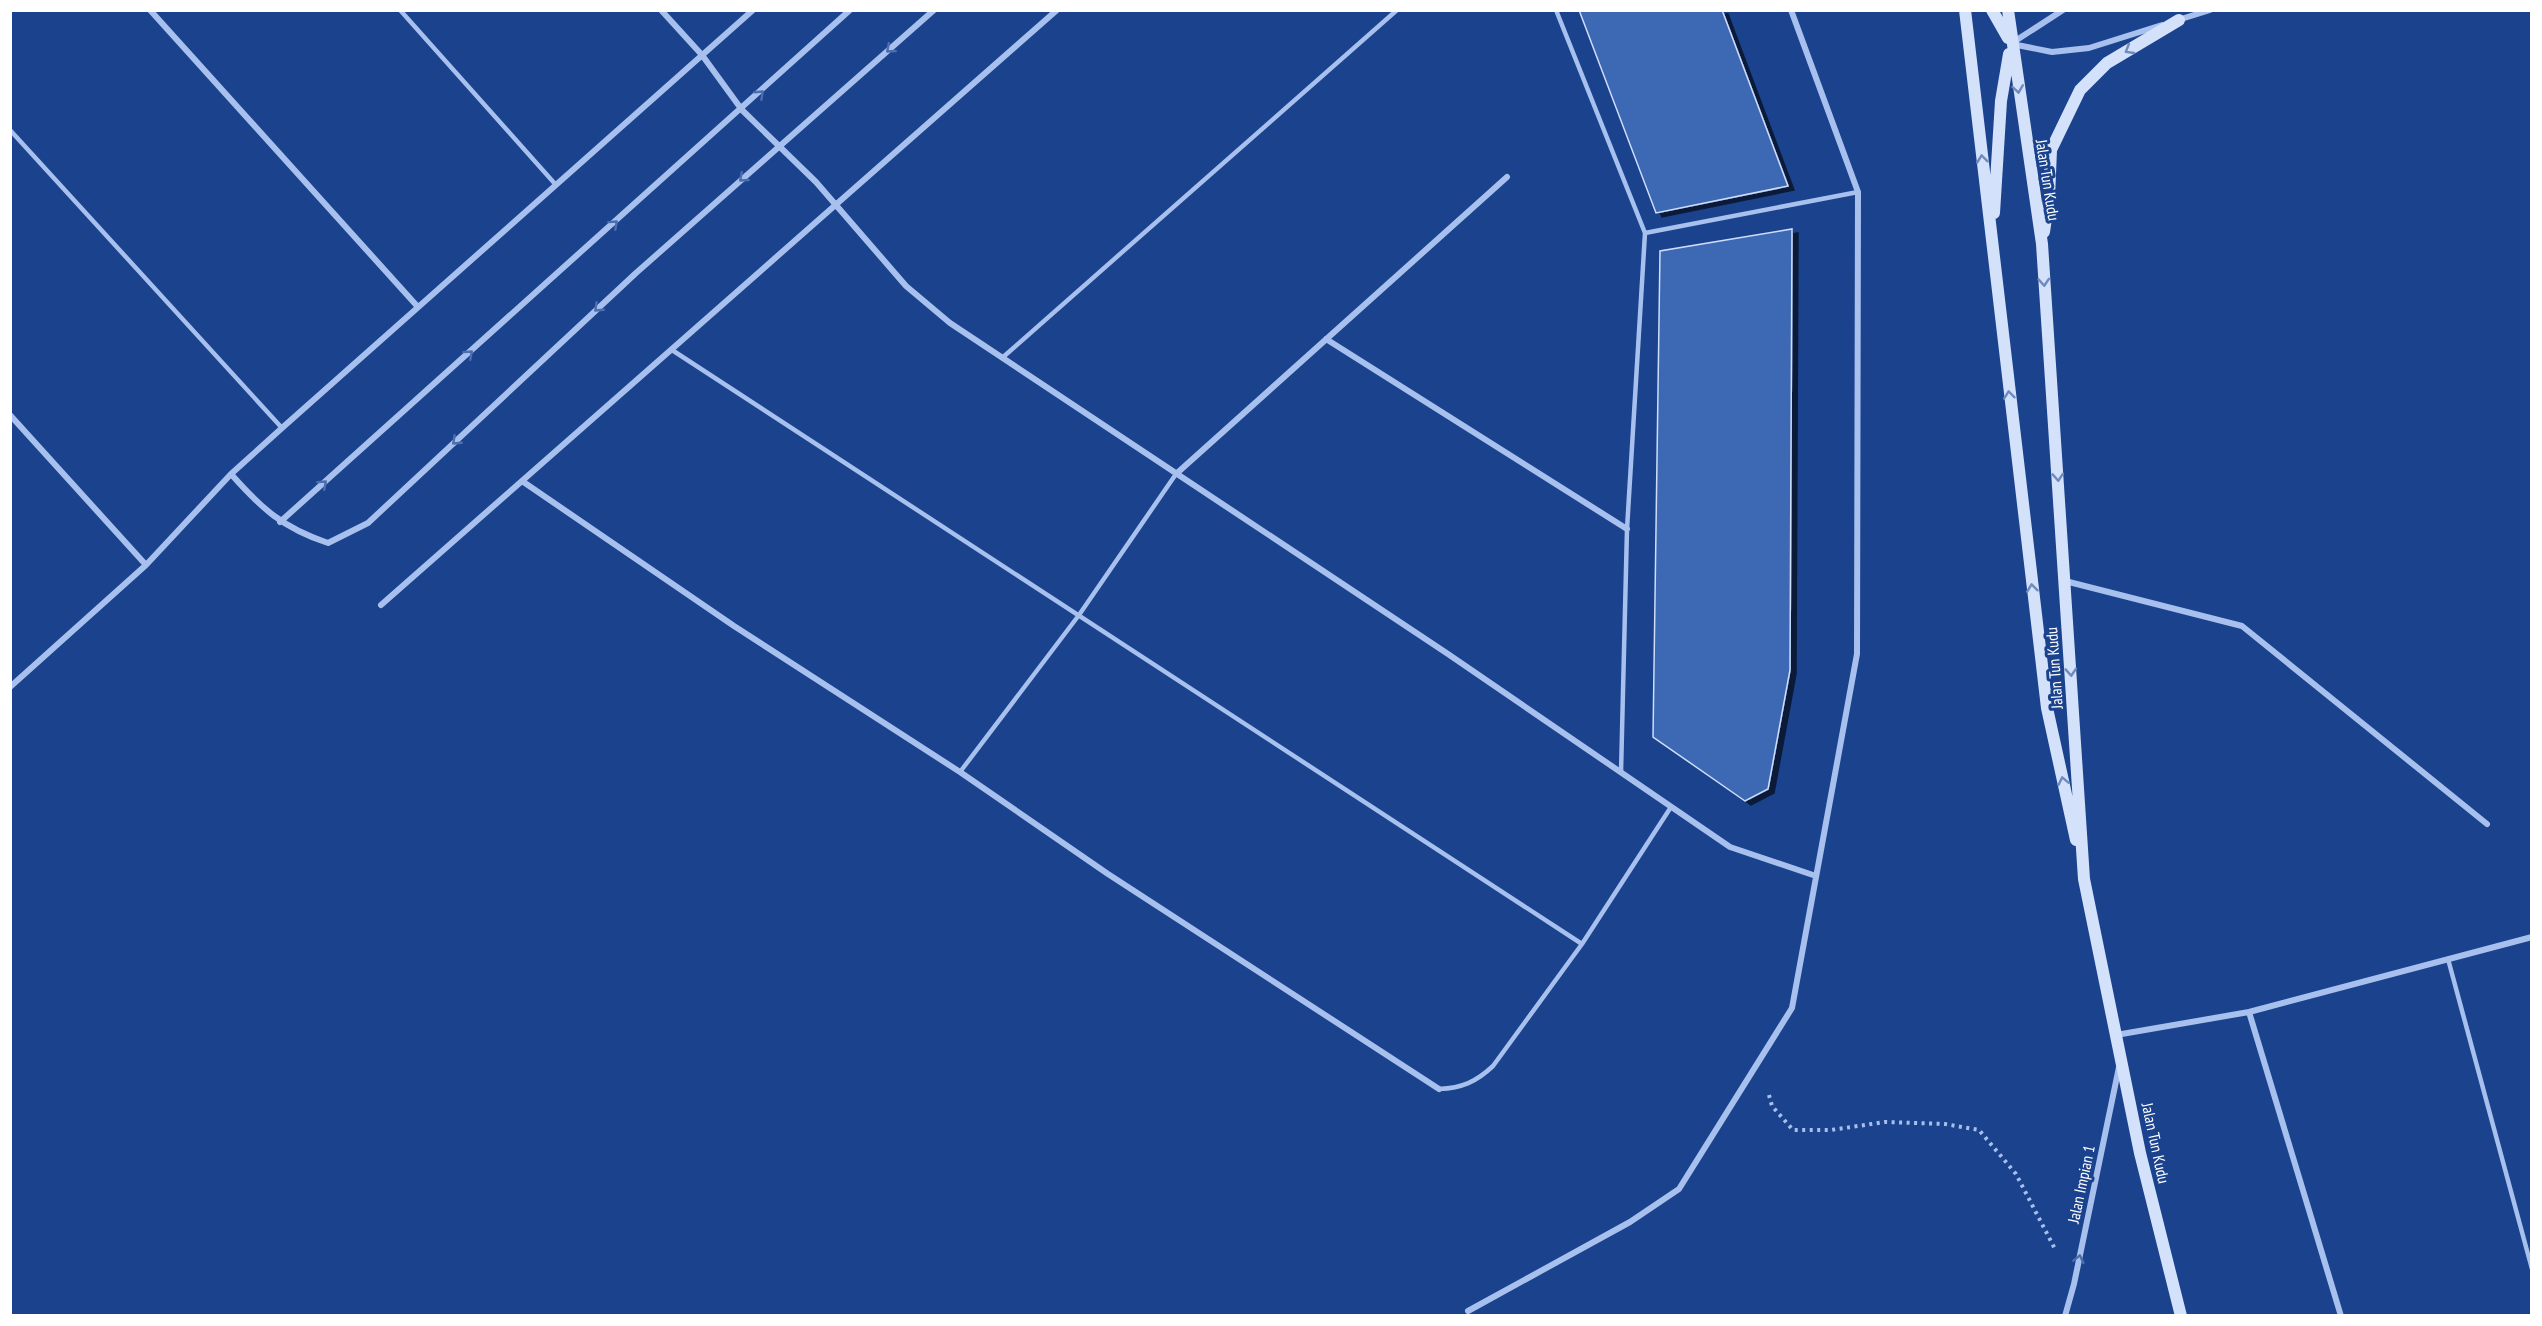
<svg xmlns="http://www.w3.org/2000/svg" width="2542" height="1326" viewBox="0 0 2542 1326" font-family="'PT Sans Narrow',sans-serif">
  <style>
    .building { fill: #3e68b3; stroke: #cdddfa; stroke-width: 1.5; filter: url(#shadow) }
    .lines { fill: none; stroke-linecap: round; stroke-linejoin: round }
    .path { stroke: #a7c0ee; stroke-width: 4; stroke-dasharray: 3 4.5; stroke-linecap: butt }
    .lane { stroke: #a7c0ee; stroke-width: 4.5 }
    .street { stroke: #a7c0ee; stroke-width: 6 }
    .secondary { stroke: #d4e1fa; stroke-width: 12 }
    .oneway { stroke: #4b6eaf }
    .oneway2 { stroke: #6e8abe }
    .labels { text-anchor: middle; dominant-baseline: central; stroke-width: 6; stroke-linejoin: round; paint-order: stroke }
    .street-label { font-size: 16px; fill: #fff; stroke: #1a428d }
  </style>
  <defs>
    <filter id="shadow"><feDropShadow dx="6" dy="4" stdDeviation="0" flood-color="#0009"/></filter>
  </defs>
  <rect width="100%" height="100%" fill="#1a428d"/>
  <!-- building -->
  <path class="building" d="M1579,10H1722L1788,186L1656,213Z
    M1792,229L1790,670L1768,789L1745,801L1653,737L1660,251Z"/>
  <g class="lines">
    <!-- path -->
    <path class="path" d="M1769,1095L1772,1106L1793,1130H1831L1885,1122L1945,1124L1979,1130L2016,1174L2055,1249"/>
    <!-- lane -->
    <path class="lane" d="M400,10L556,185
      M1556,10L1645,233L1627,529L1621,773
      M10,130L282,428
      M1645,233L1858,192
      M672,350L1582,944
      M1002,358L1397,10
      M960,772L1079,615L1176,474
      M2448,959L2532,1269
      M1439,1089C1462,1088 1476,1082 1493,1066L1582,944L1671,807"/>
    <!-- street -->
    <path class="street" d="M150,10L418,307
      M661,10L702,55L742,110L816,182L906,286L950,323L1448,654L1730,847L1816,876
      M2178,20L2210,10
      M2012,43L2063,10
      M2012,44L2052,52L2089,48L2162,25
      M1326,339L1627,529
      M10,415L146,565
      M231,474C262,509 283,528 328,543L368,523L636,273L934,10
      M1176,474L1507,177
      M522,481L734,626L960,772L1108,874L1439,1089
      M280,522L850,10
      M2065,581L2242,626L2487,824
      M381,605L1057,10
      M10,687L146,565L231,474L282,428L753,10
      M2249,1012L2341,1316
      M2116,1035L2249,1012L2532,937
      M1468,1311L1630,1222L1679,1189L1792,1008L1857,654L1858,192L1791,10
      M2065,1316L2074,1284L2119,1067"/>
    <!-- secondary -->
    <path class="secondary" d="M1965,10L2047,708L2076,840
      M1992,10L2008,38
      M2008,10L2042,244L2084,879L2140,1153L2181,1316
      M1994,213L2001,101L2009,54
      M2044,232L2049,198L2051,150L2080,90L2107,63L2179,20"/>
  </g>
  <!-- one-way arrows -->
  <defs><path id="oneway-chevron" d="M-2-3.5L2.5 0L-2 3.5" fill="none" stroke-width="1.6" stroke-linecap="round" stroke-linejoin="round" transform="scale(1.5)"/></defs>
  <g class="oneway">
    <use href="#oneway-chevron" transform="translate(890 49) rotate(139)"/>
    <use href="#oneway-chevron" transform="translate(760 94) rotate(-43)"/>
    <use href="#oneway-chevron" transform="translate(743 178) rotate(139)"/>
    <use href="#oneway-chevron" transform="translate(614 224) rotate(-42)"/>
    <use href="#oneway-chevron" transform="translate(598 308) rotate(137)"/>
    <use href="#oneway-chevron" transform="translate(469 354) rotate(-42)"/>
    <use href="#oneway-chevron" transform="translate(456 441) rotate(137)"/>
    <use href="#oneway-chevron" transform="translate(323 484) rotate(-42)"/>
    <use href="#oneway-chevron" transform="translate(2079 1259) rotate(-78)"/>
  </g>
  <g class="oneway2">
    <use href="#oneway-chevron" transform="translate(2129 50) rotate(149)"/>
    <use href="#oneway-chevron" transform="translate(2018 89) rotate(82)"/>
    <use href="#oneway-chevron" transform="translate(1982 159) rotate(-97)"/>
    <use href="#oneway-chevron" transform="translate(2044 282) rotate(86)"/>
    <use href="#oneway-chevron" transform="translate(2009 395) rotate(-96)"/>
    <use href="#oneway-chevron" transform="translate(2058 477) rotate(86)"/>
    <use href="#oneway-chevron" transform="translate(2032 588) rotate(-97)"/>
    <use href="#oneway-chevron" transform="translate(2071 672) rotate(86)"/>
    <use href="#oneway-chevron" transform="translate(2063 781) rotate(-102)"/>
  </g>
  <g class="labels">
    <!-- street labels -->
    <g class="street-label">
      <text transform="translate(2048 180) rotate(81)">Jalan Tun Kudu</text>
      <text transform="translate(2054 668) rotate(-94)">Jalan Tun Kudu</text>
      <text transform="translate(2156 1143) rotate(78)">Jalan Tun Kudu</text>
      <text transform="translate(2081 1184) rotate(-78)">Jalan Impian 1</text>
    </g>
  </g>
  <!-- border -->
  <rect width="2542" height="1326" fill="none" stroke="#ffffff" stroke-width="24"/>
</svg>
